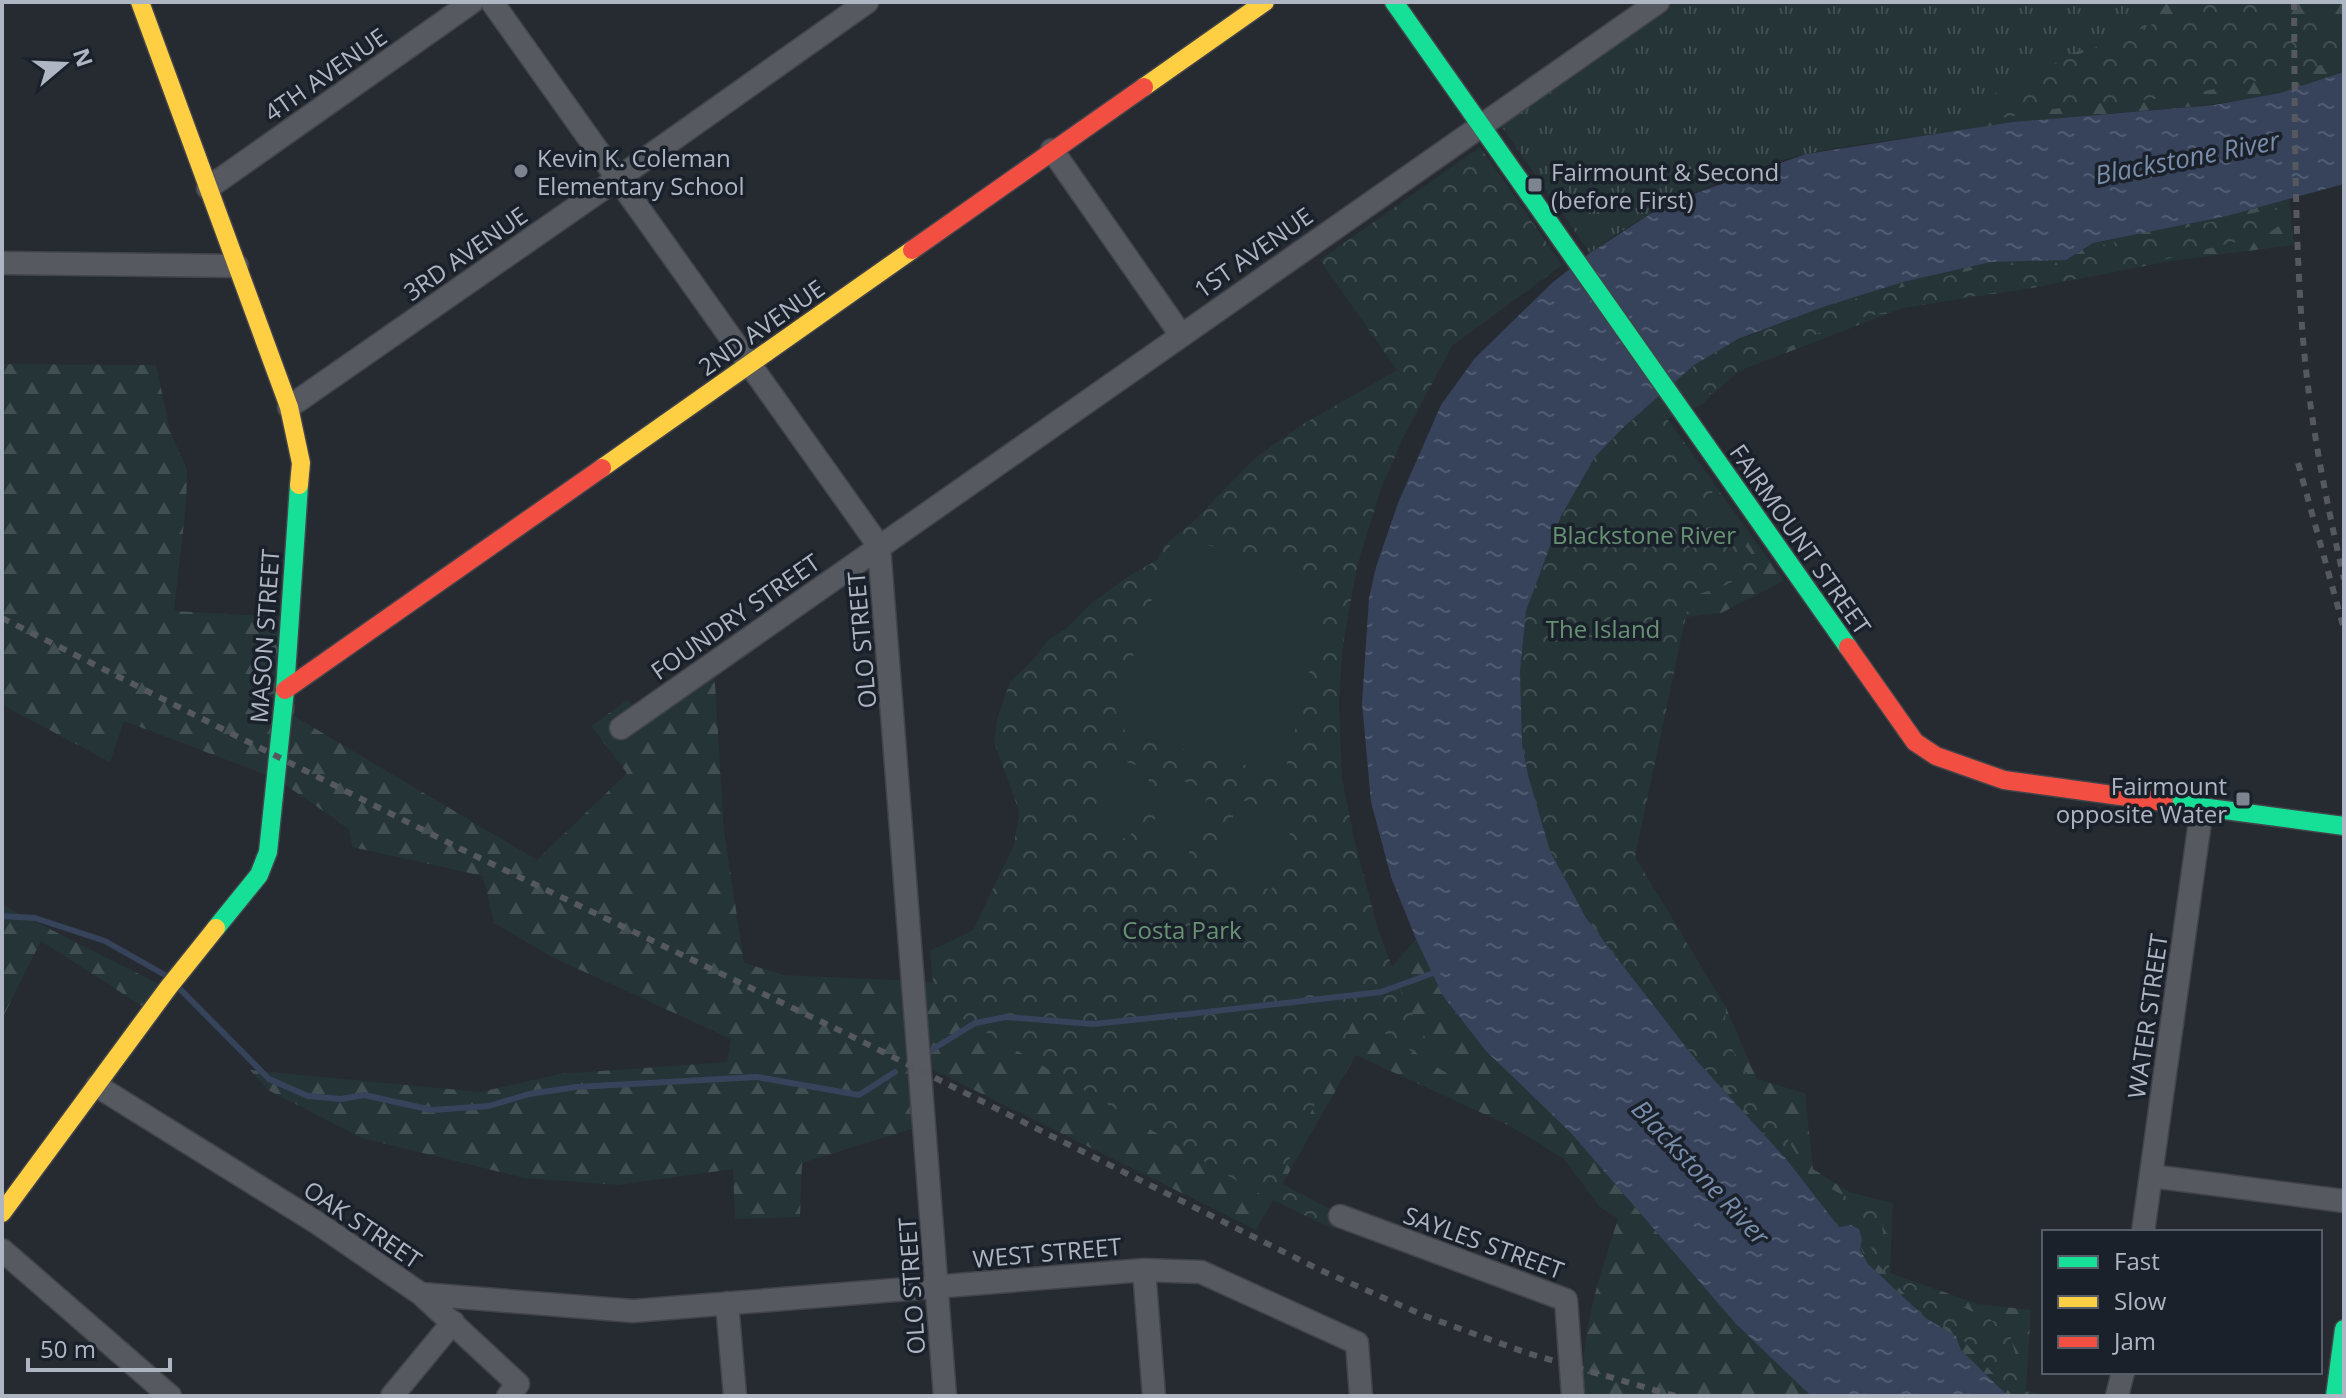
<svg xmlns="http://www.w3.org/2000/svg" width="2346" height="1398" viewBox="0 0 2346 1398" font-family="'Open Sans',sans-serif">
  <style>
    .grass { fill: url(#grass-tufts) }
    .forest { fill: url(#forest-firs) }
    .park { fill: url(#park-crowns) }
    .pitch { fill: #243437 }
    .water { fill: url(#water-ripples) }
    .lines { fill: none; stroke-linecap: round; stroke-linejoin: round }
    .stream { stroke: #36435b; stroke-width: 6 }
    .street-casing { stroke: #42444a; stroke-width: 25 }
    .fast-casing { stroke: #42444a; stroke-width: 21 }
    .slow-casing { stroke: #42444a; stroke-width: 21 }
    .jam-casing { stroke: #42444a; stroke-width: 21 }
    .street { stroke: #565960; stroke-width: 22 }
    .fast { stroke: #16e098; stroke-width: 18 }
    .slow { stroke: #ffcf43; stroke-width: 18 }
    .jam { stroke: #f24e42; stroke-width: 18 }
    .rail { stroke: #55585e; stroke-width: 6; stroke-dasharray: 8 8; stroke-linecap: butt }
    .poi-dot { fill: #7f8590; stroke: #1a212b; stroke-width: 3 }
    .labels { text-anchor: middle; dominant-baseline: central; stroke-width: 7; stroke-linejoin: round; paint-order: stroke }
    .street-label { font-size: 24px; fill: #afb6c3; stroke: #1a212b }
    .poi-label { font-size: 24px; fill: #afb6c3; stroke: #1a212b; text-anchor: start }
    .park-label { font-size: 24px; fill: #689274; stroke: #1a212b }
    .water-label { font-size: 26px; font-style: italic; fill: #798caa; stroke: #1a212b }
  </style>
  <defs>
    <pattern id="grass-tufts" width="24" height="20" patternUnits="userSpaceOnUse" patternTransform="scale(2)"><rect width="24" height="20" fill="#243437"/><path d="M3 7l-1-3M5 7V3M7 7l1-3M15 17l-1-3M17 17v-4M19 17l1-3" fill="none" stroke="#414f52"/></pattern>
    <pattern id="forest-firs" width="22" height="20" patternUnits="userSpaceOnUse" patternTransform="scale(2)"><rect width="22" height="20" fill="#243437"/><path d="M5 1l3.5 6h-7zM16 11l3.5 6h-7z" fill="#414f52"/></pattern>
    <pattern id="park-crowns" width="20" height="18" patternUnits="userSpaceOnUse" patternTransform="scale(2)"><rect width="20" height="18" fill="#243437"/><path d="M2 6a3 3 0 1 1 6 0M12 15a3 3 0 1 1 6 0" fill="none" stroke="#414f52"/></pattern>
    <pattern id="water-ripples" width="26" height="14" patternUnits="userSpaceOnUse" patternTransform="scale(2)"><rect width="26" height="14" fill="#36435b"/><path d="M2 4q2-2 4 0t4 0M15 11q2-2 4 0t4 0" fill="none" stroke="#515c71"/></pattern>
  </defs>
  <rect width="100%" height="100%" fill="#262a31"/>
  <!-- grass -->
  <path class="grass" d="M1652,2H2167L2155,21L2085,49L1991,97L1969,129C1915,138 1859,142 1806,154C1735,171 1648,208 1590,253L1492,113Z"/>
  <!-- forest -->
  <path class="forest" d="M2167,2H2344V72C2284,98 2217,104 2152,110C2091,115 2030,120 1969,129L1991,97L2026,69L2085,49L2155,21Z
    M2289,199L2294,245L2171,261L2032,288L1903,308L1739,371L1702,404L1667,419L1784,581L1721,613L1677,618L1643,782L1635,857L1726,1008L1757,1079L1805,1093L1813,1169L1849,1192L1893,1203L1890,1273L1978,1304L2031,1310L2026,1390L2048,1396H2008L1961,1350L1958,1339L1927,1319L1868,1264L1859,1244L1847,1226L1839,1227L1787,1160L1696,1060L1586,918L1550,851L1528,775L1522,744L1520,671L1626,425L1694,365L1721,347L1826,306L1903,282L1991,262L2066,260L2093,243L2227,216Z
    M2,364L156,365L170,431L187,470L186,505L174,611L299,618L294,716L537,860L627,773L591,726L627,700L642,715L714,667L724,830L744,963L784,975L936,982L1392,967L1416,939L1443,996L1486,1051L1571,1133L1736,1324L1811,1396H1584C1579,1333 1599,1279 1618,1219L1599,1206L1564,1159L1510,1126L1356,1055L1256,1230L914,1060L918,1127L802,1163L800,1217L735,1219L733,1169L618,1185L524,1178L362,1138L268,1090L250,1070L481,1092L559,1074L727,1062L731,1039L552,957L494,923L483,876L352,847L349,829L277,779L124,721L110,762L2,705Z
    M2,905L161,985L142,1006L41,941L2,1019Z"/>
  <!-- park -->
  <path class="park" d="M2207,2H2276L2283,22L2344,15V59L2267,79L2168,98L2077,105L1985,121L2025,76Z
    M1480,147L1562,265L1452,346L1402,440L1380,492L1357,567L1343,645L1339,701L1342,779L1356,847L1378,929L1405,1002L1427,1041L1484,1095L1423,1059L1356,1014L1279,1182L1339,1214L1333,1229L1254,1191L935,1002L930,951L973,930L1014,845L1019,811L994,742L997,719L1010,682L1032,661L1047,641L1065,629L1094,601L1129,576L1157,560L1165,545L1196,519L1254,459L1300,426L1397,370L1320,260Z
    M2281,207L2284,222L2268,234L2105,274L1904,308L1842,322L1739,371L1698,402L1685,373L1721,347L1826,306L1992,265H2067L2098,246Z
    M1646,407L1667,419L1714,483L1711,499L1761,567L1724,586L1690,597L1635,857L1726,1008L1724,1036L1812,1179L1880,1214L1890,1273L2008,1328L2026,1391L2035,1396H2013L1954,1330L1927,1319L1876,1262L1864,1225L1787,1160L1722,1081L1721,1087L1696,1060L1581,910L1550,851L1528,775L1521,727L1520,671L1526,611L1547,549L1561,516L1595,457Z"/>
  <!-- pitch -->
  <path class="pitch" d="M1173,537L1250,555L1298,573L1314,593L1320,614L1318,637L1284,775L1127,735L1115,710Z
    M1111,757L1152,770L1129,840L1089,826Z
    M1168,776L1209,790L1187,859L1147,845Z
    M1239,799L1295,818L1271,890L1215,871Z"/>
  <!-- water -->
  <path class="water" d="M2344,72V184L2227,216L2093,243L2066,260L1991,262L1903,282L1826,306L1738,339L1694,365L1626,425L1595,457L1561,516L1526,611L1520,671L1522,744L1528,775L1550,851L1586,918L1696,1060L1787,1160L1839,1227L1851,1225L1859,1229L1862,1239L1860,1249L1868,1264L1927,1319L1956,1336L1961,1350L2008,1396H1811L1736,1324L1571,1133L1486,1051L1443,996L1416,939L1391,877L1371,802L1362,703L1369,598L1376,567L1398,503L1441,405L1475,358L1552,283L1590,253L1652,213L1682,198L1806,154L2013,122L2214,105L2280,93Z"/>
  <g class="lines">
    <!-- stream -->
    <path class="stream" d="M2,916L35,918L105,941L165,975
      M179,988L269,1079L308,1096L341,1099L364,1095L432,1110L489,1106L529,1094L577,1087L757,1077L859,1095L895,1072
      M925,1054L975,1023L1006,1017L1093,1024L1189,1014L1381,992L1439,971"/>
    <!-- street casing -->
    <g class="street-casing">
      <path id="street" d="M492,2L879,546L945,1396
        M1052,150L1181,335
        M208,188L472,2
        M2,263L237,266
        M289,407L617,179L867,2
        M621,728L1658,2
        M97,1086L319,1224L421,1294L633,1311L1144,1270L1201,1272L1357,1343L1361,1396
        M2151,1176L2344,1201
        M1340,1216L1566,1300L1573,1396
        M2143,1232L2202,807
        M2,1250L170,1396
        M1144,1270L1154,1396
        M421,1294L518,1384L508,1396
        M727,1303L735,1396
        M392,1396L453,1322
        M2117,1396L2123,1372"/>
    </g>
    <!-- fast casing -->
    <g class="fast-casing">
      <path id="fast" d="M1394,2L1848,647
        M2164,802L2344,826
        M216,928L259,875L268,852L285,690L299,485
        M2335,1396L2344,1329"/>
    </g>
    <!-- slow casing -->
    <g class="slow-casing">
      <path id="slow" d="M140,2L289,407L301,463L299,485
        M1144,87L1265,2
        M602,468L912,250
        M2,1213L168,988L216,928"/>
    </g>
    <!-- jam casing -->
    <g class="jam-casing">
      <path id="jam" d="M912,250L1144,87
        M1848,647L1915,742L1936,756L2004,780L2164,802
        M285,690L602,468"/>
    </g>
    <!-- street -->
    <use href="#street" class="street"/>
    <!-- fast -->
    <use href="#fast" class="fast"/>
    <!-- slow -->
    <use href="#slow" class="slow"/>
    <!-- jam -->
    <use href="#jam" class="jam"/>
    <!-- rail -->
    <path class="rail" d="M2294,2C2295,110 2294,218 2302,326C2308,411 2325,496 2344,579
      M2298,463L2344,629
      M2,618L461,849L845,1033L1318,1269L1425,1316L1527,1353L1675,1396"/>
  </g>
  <!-- markers -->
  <g class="poi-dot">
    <circle cx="521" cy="171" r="8"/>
    <rect x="1527" y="177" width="16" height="16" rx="4"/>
    <rect x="2235" y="791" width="16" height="16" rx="4"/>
  </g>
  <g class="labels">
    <!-- street labels -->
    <g class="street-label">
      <text transform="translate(325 74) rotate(-35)">4TH AVENUE</text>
      <text transform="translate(1253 252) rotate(-35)">1ST AVENUE</text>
      <text transform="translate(465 253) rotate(-35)">3RD AVENUE</text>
      <text transform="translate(761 327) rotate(-35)">2ND AVENUE</text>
      <text transform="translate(1801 539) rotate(55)">FAIRMOUNT STREET</text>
      <text transform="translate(735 616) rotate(-35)">FOUNDRY STREET</text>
      <text transform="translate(264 636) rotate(-86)">MASON STREET</text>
      <text transform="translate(861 640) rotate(-95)">OLO STREET</text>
      <text transform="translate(2147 1016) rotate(-82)">WATER STREET</text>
      <text transform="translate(363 1224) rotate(34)">OAK STREET</text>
      <text transform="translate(1484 1242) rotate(20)">SAYLES STREET</text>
      <text transform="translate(1047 1252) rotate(-5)">WEST STREET</text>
      <text transform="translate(911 1286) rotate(-94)">OLO STREET</text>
    </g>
    <!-- poi labels -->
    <g class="poi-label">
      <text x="537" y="157">Kevin K. Coleman<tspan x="537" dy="28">Elementary School</tspan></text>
      <text x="1551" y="171">Fairmount &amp; Second<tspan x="1551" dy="28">(before First)</tspan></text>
      <text x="2227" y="785" text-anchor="end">Fairmount<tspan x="2227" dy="28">opposite Water</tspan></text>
    </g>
    <!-- park labels -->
    <g class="park-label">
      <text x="1644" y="534">Blackstone River</text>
      <text x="1603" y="628">The Island</text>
      <text x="1182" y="929">Costa Park</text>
    </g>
    <!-- water labels -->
    <g class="water-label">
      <text transform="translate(2187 157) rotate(-11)">Blackstone River</text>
      <text transform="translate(1701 1172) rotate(47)">Blackstone River</text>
    </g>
  </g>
  <!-- border -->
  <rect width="2346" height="1398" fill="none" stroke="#afb6c3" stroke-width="8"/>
  <!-- legend -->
  <rect x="2042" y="1230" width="280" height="144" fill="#1a212b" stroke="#565d68" stroke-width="2"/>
  <rect x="2058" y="1256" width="40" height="12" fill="#16e098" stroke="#565d68" stroke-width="2"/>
  <text x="2114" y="1270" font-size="24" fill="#afb6c3">Fast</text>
  <rect x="2058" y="1296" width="40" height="12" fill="#ffcf43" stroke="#565d68" stroke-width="2"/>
  <text x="2114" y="1310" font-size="24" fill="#afb6c3">Slow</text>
  <rect x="2058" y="1336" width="40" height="12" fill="#f24e42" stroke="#565d68" stroke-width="2"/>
  <text x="2114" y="1350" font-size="24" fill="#afb6c3">Jam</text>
  <!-- north arrow -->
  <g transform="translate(64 64) rotate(71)" stroke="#1a212b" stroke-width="6" paint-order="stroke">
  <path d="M0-6L14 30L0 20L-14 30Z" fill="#afb6c3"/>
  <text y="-12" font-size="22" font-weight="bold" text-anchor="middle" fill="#afb6c3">N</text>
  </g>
  <!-- scale -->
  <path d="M28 1358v12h142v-12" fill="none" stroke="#afb6c3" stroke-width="4"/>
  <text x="40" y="1358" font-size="24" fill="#afb6c3" stroke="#1a212b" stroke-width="6" paint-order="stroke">50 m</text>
</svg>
